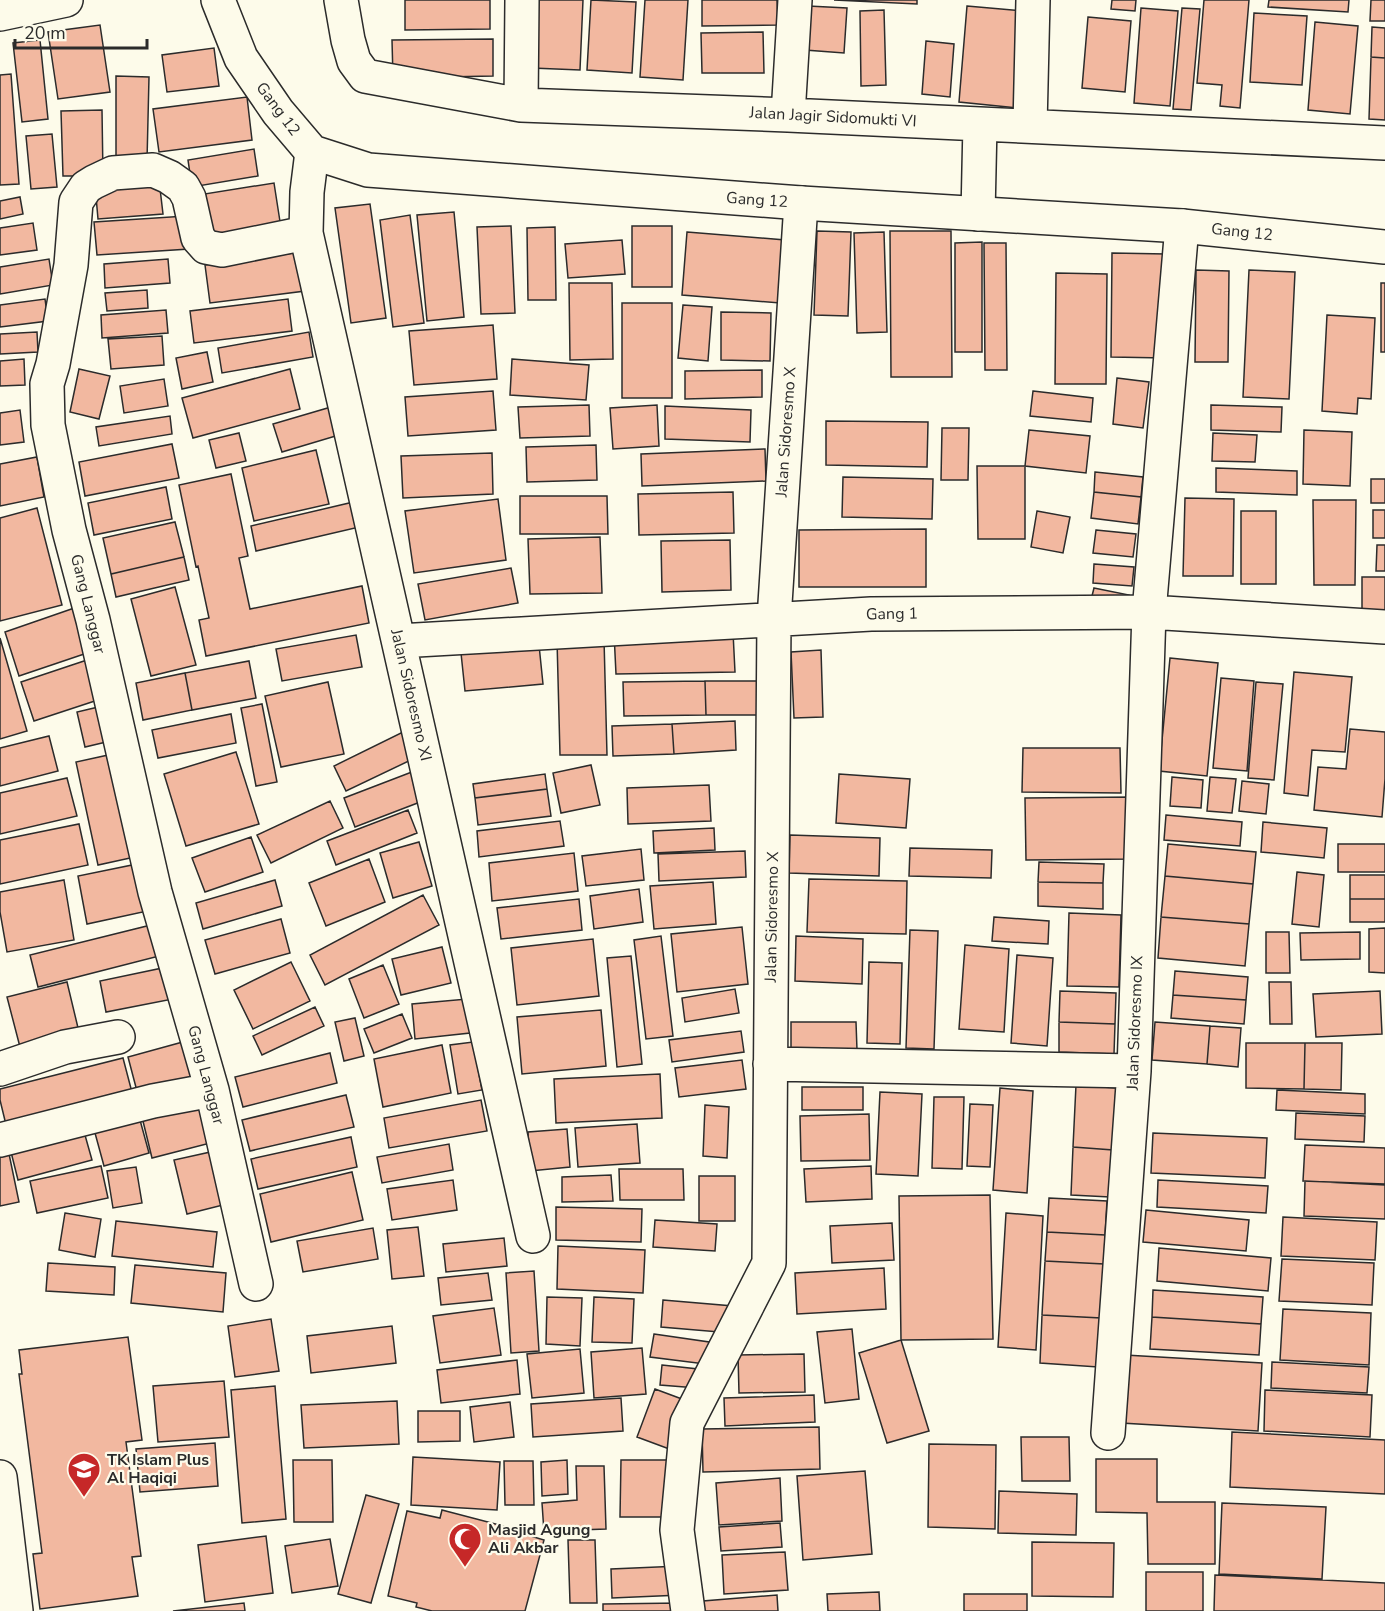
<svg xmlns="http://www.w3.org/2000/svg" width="1385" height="1611" viewBox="0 0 1385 1611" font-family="'Nunito Sans',sans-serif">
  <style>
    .building { fill: #f2b8a0; stroke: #2b2b2b; stroke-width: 1.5 }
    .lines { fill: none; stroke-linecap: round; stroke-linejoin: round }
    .minor-casing { stroke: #2b2b2b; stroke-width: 36 }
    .tertiary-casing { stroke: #2b2b2b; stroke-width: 36 }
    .minor { stroke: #fdfbea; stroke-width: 33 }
    .tertiary { stroke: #fdfbea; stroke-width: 33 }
    .labels { text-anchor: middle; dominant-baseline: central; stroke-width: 4.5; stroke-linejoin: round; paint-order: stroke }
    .street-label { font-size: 16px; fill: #2b2b2b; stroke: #fdfbea }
    .poi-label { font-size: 16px; font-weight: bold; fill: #2b2b2b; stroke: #fdfbea; text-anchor: start }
  </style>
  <rect width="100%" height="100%" fill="#fdfbea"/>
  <!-- building -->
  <path class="building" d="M405,0H490V29L405,30Z
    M535,0H583L580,70L532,68Z
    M591,0L636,2L632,73L587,70Z
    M645,0H688L683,80L640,77Z
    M702,0H777L778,25L702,26Z
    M834,0H917V4Z
    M1112,0H1136L1135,11L1111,9Z
    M1204,0H1249L1240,108L1220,106L1222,85L1197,83Z
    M1269,0H1349L1348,12L1268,7Z
    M1371,0H1385V21H1370Z
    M808,6L847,8L844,53L805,50Z
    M967,6L1025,11L1018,108L959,102Z
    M1141,8L1178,11L1170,106L1134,103Z
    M1182,8L1200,9L1191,110L1173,109Z
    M884,10L886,85L861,86L860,11Z
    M1254,13L1307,16L1302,85L1250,82Z
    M1088,17L1131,21L1125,92L1082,88Z
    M1315,22L1358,26L1350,114L1308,110Z
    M100,25L110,92L58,99L48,32Z
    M1372,27L1385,28V58L1371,57Z
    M763,32L764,73H702L701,33Z
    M493,39V76L393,78L392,40Z
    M40,40L48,119L22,122L13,43Z
    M926,41L954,44L950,97L922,94Z
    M214,48L219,86L167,92L162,55Z
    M1371,57L1385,58V120L1369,119Z
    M11,74L19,184L0,185V75Z
    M116,76L149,77L147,161H116Z
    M247,97L252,140L159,152L153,109Z
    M102,110L103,176H63L61,111Z
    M52,134L57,187L31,189L26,136Z
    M254,149L258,176L192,187L188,160Z
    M159,180L163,214L98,219L95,185Z
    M274,183L281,228L205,239L198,195Z
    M20,197L23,214L0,219V201Z
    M370,204L386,318L351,323L335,208Z
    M454,212L464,317L427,321L417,215Z
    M410,215L424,323L393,327L380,220Z
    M186,216L189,249L97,255L94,222Z
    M33,223L37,250L0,255V228Z
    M511,226L515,313L481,314L477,227Z
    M632,226H672V287H632Z
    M555,227L556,300H528L527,228Z
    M817,231L851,232L848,316L814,315Z
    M890,231H951L952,377H891Z
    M687,232L785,240L780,303L682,295Z
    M884,232L887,332L857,333L854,233Z
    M622,240L625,274L568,278L565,244Z
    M982,242V352H955V243Z
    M984,243H1006L1007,370H985Z
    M301,252L305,291L210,303L205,265Z
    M1112,253L1166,254L1165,358L1111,357Z
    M49,259L53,285L0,294V267Z
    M168,259L170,283L105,288L104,264Z
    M1196,270L1229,271L1228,362H1195Z
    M1249,270L1295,272L1289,399L1243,397Z
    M1056,273L1107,274L1106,384H1055Z
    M569,283H612L613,359L570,360Z
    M1381,283H1385V352H1381Z
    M147,290L148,308L107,311L105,293Z
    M45,299L48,321L0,327V305Z
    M288,299L292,331L194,343L190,311Z
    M622,303H672V398H622Z
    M683,305L712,307L708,361L678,358Z
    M166,310L168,333L102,338L101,315Z
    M721,312L771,313L770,361L721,360Z
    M1327,315L1375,318L1371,399L1358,398L1357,414L1322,411Z
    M493,325L497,379L414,385L409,331Z
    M37,332L38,352L0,354V334Z
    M309,332L313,357L222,373L218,348Z
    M162,336L164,365L111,369L108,339Z
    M207,352L213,382L182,389L176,358Z
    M24,359L25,385L0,386V361Z
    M512,359L589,365L586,400L510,395Z
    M79,369L110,376L99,419L70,412Z
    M290,369L300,409L193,438L182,398Z
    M762,370V397L685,399V371Z
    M1117,378L1149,382L1143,428L1113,424Z
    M164,379L168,406L124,413L120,386Z
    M493,391L496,430L408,436L405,397Z
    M1033,391L1093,398L1091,422L1030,416Z
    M589,405L590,436L520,438L518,407Z
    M657,405L659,446L613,449L610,408Z
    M1211,405L1282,407L1281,432L1211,430Z
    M665,406L751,410L750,442L665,439Z
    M331,407L339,435L282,452L273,424Z
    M20,410L24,442L0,445V413Z
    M170,416L172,434L99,446L96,427Z
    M826,421L928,422L927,467L826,465Z
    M942,428H969L968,480H941Z
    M1029,430L1090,436L1086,473L1025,466Z
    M1304,430L1352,432L1350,486L1303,484Z
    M239,433L246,461L216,468L209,440Z
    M1213,433L1257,435L1255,462L1212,461Z
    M172,444L179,478L85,496L79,462Z
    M596,445L597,480L527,482L526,447Z
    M765,449L766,481L642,486L641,454Z
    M316,450L329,504L254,521L242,468Z
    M492,453L493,494L403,498L401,456Z
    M37,457L44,497L0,506V464Z
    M977,466H1025V539H978Z
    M1216,468L1297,471V495L1216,492Z
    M1095,472L1143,477L1141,497L1094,492Z
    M231,474L248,556L239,558L250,609L362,586L369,623L206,656L199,620L209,618L198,566L196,567L179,485Z
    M843,477L933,479L932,519L842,517Z
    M1371,479H1385V503H1371Z
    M166,487L172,519L94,535L88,503Z
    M733,492L734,533L639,535L638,494Z
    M1094,492L1141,497L1138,524L1091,518Z
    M520,496H607L608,534H520Z
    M1185,498L1234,499L1233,576H1183Z
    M498,499L506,560L414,573L405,511Z
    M362,500L368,525L256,551L251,526Z
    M1313,500H1356L1355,585H1314Z
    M37,508L62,605L0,621V518Z
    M1373,510H1385V538H1373Z
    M1037,511L1070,517L1063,553L1031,547Z
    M1241,511H1276V584H1241Z
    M175,522L184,557L111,574L103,538Z
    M926,529V587H799V530Z
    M1096,530L1136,534L1133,557L1093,553Z
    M600,537L602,593L530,594L528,539Z
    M730,540L731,590L662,592L661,541Z
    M1377,545H1385V571H1376Z
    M184,557L189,580L116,597L111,574Z
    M1094,564L1134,567L1132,586L1093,583Z
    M511,568L518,603L425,620L418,584Z
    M1362,577H1385V620H1362Z
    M175,587L196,665L151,676L131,599Z
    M1094,588L1129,595L1127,607L1091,600Z
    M83,605L99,649L19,676L5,632Z
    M733,632L735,672L616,674L614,633Z
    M356,635L362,667L282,681L276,649Z
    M0,638L27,731L0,739Z
    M604,639L607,755H560L557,640Z
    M539,645L543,684L465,691L461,653Z
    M821,650L823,717L794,718L791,652Z
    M96,657L110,696L34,721L21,682Z
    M1170,658L1218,663L1207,776L1159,771Z
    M249,661L256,698L192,710L185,673Z
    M1294,672L1352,677L1345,752L1312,750L1308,796L1284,793Z
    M185,673L192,710L143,720L136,683Z
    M1221,678L1254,681L1247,771L1213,768Z
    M705,681L706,715L624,716L623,682Z
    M705,681H759V715H706Z
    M328,682L344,754L281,767L265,696Z
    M1256,682L1283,684L1274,780L1248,778Z
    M111,704L119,739L85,747L77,712Z
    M262,704L277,782L256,786L241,708Z
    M231,714L236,743L158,758L152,730Z
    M735,721L736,750L674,754L672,724Z
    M672,724L674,754L613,756L612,726Z
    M1350,729L1385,732V779L1382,817L1314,810L1318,767L1346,769Z
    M403,732L415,758L346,791L334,766Z
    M49,736L58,771L0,786V748Z
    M1023,748H1120L1121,793L1022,792Z
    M122,752L144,855L98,865L76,762Z
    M236,752L259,824L186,846L164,774Z
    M591,765L600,805L561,813L553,773Z
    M417,770L428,799L355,827L344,798Z
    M545,774L547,789L475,798L473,784Z
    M839,774L910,779L906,828L836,823Z
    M1172,777L1203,780L1201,808L1170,806Z
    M1210,777L1236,779L1232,813L1207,811Z
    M67,778L77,816L0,834V793Z
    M1242,781L1269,784L1266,814L1239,811Z
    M709,785L711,821L628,824L627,788Z
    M547,789L551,816L478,825L475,798Z
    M1134,797V859L1026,860L1025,798Z
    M330,801L343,828L271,863L257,835Z
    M408,810L417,833L336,865L327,841Z
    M1166,815L1242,822L1240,846L1164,840Z
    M560,821L564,846L479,857L477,831Z
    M1263,822L1327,828L1324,858L1261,852Z
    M79,824L88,865L0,884V840Z
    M714,828L715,850L654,853L653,831Z
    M790,835L880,838L879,876L789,873Z
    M251,837L263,872L205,892L192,858Z
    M419,842L432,886L393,898L380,853Z
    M1168,844L1256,852L1253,884L1165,876Z
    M1338,844H1385V872H1338Z
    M910,848L992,850L991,878L909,876Z
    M641,849L644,880L586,886L582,856Z
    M745,851L746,877L659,881L658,854Z
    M574,853L578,891L492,901L489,863Z
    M369,859L385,902L326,926L309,883Z
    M1039,862L1104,864L1103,883L1038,882Z
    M142,863L152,910L87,924L78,876Z
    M1297,872L1324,875L1319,927L1292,924Z
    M1350,875H1385V899H1350Z
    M1165,876L1253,884L1249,924L1161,917Z
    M809,879L907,881L906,934L807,932Z
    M64,880L74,940L7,952L0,912V892Z
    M275,880L282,906L203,929L196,903Z
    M713,882L716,924L654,929L650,886Z
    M1038,882L1103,883V909L1038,906Z
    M639,889L643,922L594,929L590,896Z
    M423,895L439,925L325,985L310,955Z
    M579,899L582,930L501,939L497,908Z
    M1350,899H1385V922H1350Z
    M1069,913L1121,915L1119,987L1067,986Z
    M994,917L1049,921L1048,944L992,941Z
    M1161,917L1249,924L1245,966L1158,958Z
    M281,919L290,953L215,974L205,940Z
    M159,923L167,954L38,987L30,955Z
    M742,927L748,984L677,992L671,934Z
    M1385,928V973L1369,972V929Z
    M910,930L938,931L934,1049L906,1048Z
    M1266,932H1289L1290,973H1266Z
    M1360,932V959L1301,960L1300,933Z
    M661,936L673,1036L646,1039L634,940Z
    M796,936L863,939L862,984L795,981Z
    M593,939L599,996L517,1005L511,948Z
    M965,945L1009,949L1004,1032L959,1029Z
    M442,947L451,983L401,995L392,959Z
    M1017,955L1053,958L1047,1046L1011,1043Z
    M631,956L642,1064L617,1067L607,958Z
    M291,962L310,1001L253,1029L234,990Z
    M869,962L902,963L900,1044L867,1043Z
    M383,965L399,1004L364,1018L349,979Z
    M172,966L178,998L106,1012L100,981Z
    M1175,971L1248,977L1246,1000L1173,995Z
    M67,982L79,1032L20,1047L7,997Z
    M1269,982H1291L1292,1024H1270Z
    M735,989L739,1013L685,1022L682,998Z
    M1060,991L1116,993L1115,1024L1059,1022Z
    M1380,991L1382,1034L1316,1037L1313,994Z
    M1173,995L1246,1000L1244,1024L1171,1018Z
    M467,999L470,1033L415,1039L412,1004Z
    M315,1007L324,1026L262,1055L253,1036Z
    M601,1010L606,1066L522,1074L517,1017Z
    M402,1014L412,1038L374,1053L364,1029Z
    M355,1018L364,1056L344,1061L335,1022Z
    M791,1022H856L857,1050L791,1051Z
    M1059,1022L1115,1024L1114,1054L1059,1052Z
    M1155,1022L1210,1026L1207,1064L1152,1060Z
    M1210,1026L1241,1028L1238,1067L1207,1064Z
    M741,1031L744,1052L672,1062L669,1040Z
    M190,1040L201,1079L138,1095L128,1057Z
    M473,1042L482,1090L458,1094L450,1045Z
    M1246,1043H1305L1304,1089L1246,1088Z
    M1305,1043H1342L1341,1090L1304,1089Z
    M442,1045L451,1093L383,1107L374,1059Z
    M330,1053L337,1083L243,1107L235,1077Z
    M123,1058L134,1100L8,1133L0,1100V1089Z
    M742,1060L746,1089L679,1097L675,1068Z
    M660,1074L662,1118L556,1123L554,1079Z
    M1076,1085L1116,1088L1113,1150L1073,1147Z
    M802,1087H863V1110H802Z
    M1000,1088L1033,1091L1027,1193L993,1190Z
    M1277,1090L1365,1094V1114L1276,1110Z
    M880,1092L922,1094L918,1176L876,1174Z
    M211,1095L222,1140L152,1158L141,1113Z
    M346,1095L354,1127L250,1151L242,1120Z
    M934,1097H964L962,1169L932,1168Z
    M481,1100L487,1131L389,1148L384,1118Z
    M970,1104L993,1105L990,1167L967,1166Z
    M705,1105L729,1107L727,1158L703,1156Z
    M137,1109L149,1153L104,1166L92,1122Z
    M1296,1113L1365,1116L1364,1142L1295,1139Z
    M869,1114L870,1160L801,1161L800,1116Z
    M637,1124L640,1163L578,1167L575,1128Z
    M83,1128L92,1160L18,1180L10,1148Z
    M567,1129L570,1167L530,1171L528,1132Z
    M1153,1133L1267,1138L1265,1178L1151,1173Z
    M351,1137L357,1167L258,1189L251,1159Z
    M449,1144L453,1170L382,1183L377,1157Z
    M1305,1145L1385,1148V1184L1303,1181Z
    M1073,1147L1113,1150L1110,1197L1071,1195Z
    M8,1149L19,1202L0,1206V1151Z
    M215,1151L227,1204L187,1214L174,1160Z
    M101,1166L108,1198L37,1213L30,1181Z
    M871,1166L872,1199L806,1202L804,1169Z
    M136,1167L142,1203L113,1208L107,1171Z
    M619,1169H683L684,1200H620Z
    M352,1172L363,1220L271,1242L260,1194Z
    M611,1175L613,1201L562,1202V1177Z
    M699,1176H735V1221H699Z
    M453,1180L457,1210L392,1220L387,1189Z
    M1158,1180L1268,1186L1266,1213L1157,1207Z
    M1305,1181L1385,1185V1219L1304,1216Z
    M990,1195L993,1339L901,1340L899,1196Z
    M1049,1198L1107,1201L1105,1235L1047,1232Z
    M556,1207L642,1209L641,1242L556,1240Z
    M1146,1210L1249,1220L1246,1251L1143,1242Z
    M65,1213L101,1219L95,1257L59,1250Z
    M1006,1213L1043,1216L1036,1350L998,1347Z
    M1283,1217L1377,1222L1375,1260L1281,1256Z
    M655,1220L717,1224L715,1251L653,1247Z
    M116,1221L217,1232L213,1267L112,1256Z
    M892,1223L894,1260L832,1263L830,1226Z
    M418,1227L424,1276L392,1279L387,1230Z
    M373,1228L378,1259L303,1272L297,1241Z
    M1047,1232L1105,1235L1104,1264L1045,1261Z
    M504,1238L507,1266L446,1272L443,1244Z
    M558,1246L645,1250L643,1293L557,1289Z
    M1159,1248L1271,1258L1268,1291L1157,1281Z
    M1282,1259L1374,1263L1372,1305L1279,1301Z
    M1045,1261L1104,1264L1101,1318L1042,1315Z
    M48,1263L115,1267L114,1295L46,1291Z
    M135,1265L226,1273L223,1312L131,1303Z
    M884,1268L886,1309L797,1314L795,1273Z
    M534,1271L539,1351L511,1353L506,1273Z
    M488,1273L492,1300L441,1305L438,1278Z
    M1153,1290L1263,1297L1261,1324L1152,1317Z
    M547,1297L582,1298L580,1346L546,1344Z
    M594,1297L634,1299L632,1343L592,1342Z
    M663,1300L733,1306L731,1333L661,1327Z
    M494,1308L501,1355L440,1363L433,1316Z
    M1283,1309L1371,1313L1369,1365L1280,1360Z
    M1042,1315L1101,1318L1098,1367L1040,1363Z
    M1152,1317L1261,1324L1259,1355L1150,1349Z
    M271,1319L279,1371L235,1377L228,1326Z
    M392,1326L396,1363L311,1373L307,1336Z
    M852,1329L859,1399L825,1403L817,1332Z
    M654,1334L716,1343L713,1365L650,1357Z
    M128,1337L142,1440L126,1442L141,1556L132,1557L138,1596L40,1609L33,1554L42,1553L19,1374H22L19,1350Z
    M901,1340L929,1431L887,1443L859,1353Z
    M642,1348L646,1394L594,1398L591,1352Z
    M580,1349L584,1393L532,1398L527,1354Z
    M804,1354L805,1392L739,1393L738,1355Z
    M1125,1355L1262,1363L1258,1431L1121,1423Z
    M517,1360L520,1394L441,1403L437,1370Z
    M1272,1362L1369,1367L1367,1393L1271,1388Z
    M662,1365L698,1369L697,1388L660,1385Z
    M224,1381L229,1437L158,1442L153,1386Z
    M275,1386L286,1519L242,1523L231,1390Z
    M655,1389L690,1402L672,1450L637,1437Z
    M1265,1390L1372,1395L1370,1437L1264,1431Z
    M814,1395L815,1422L725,1426L724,1398Z
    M621,1398L623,1431L533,1437L531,1404Z
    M397,1401L399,1444L304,1448L301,1405Z
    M510,1402L514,1437L474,1442L470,1407Z
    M418,1411H460V1441L418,1442Z
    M819,1427L820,1469L703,1472L702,1429Z
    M1232,1432L1385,1440V1494L1230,1487Z
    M1021,1437H1069L1070,1481H1022Z
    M215,1443L218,1486L140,1492L136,1449Z
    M929,1444L996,1445L995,1529L928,1527Z
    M413,1457L500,1462L497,1510L411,1505Z
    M1096,1459H1157V1502H1215V1564H1148L1147,1513L1096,1512Z
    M293,1460H332L333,1522H294Z
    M567,1460L568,1494L542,1496L541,1462Z
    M621,1460H677L676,1517H620Z
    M504,1461H533L534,1505H505Z
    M576,1466H604L606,1529L578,1530L544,1532L542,1503L577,1500Z
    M865,1471L872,1554L803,1560L797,1476Z
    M780,1478L782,1521L719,1525L716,1483Z
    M999,1491L1077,1494L1076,1535L998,1533Z
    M366,1495L399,1504L371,1603L338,1594Z
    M1222,1503L1326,1507L1322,1579L1219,1574Z
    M442,1510L507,1527V1529L544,1540L525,1611H432L416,1607L417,1603L388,1596L407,1511L440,1518Z
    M780,1523L782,1547L721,1551L719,1527Z
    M266,1536L273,1593L205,1602L198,1545Z
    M330,1539L338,1586L292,1593L285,1546Z
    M568,1540H595L597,1603H570Z
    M1032,1542L1114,1543L1113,1597L1032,1596Z
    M785,1552L788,1590L724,1594L722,1555Z
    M680,1566L681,1595L612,1598L611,1569Z
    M1146,1572H1203V1611H1146Z
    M1215,1575L1385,1583V1611H1214Z
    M879,1592L880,1611H828L827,1594Z
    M964,1594H1027V1611H964Z
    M777,1595L778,1611H704L703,1601Z
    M244,1603L245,1611H173Z
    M681,1603V1611H603V1604Z"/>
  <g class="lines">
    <!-- minor casing -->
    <g class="minor-casing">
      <path id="minor" d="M341,0L348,40L354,61L365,76L521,105L788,115L1385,143
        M0,14L66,0
        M521,105L522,0
        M788,115L795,0
        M1030,126L1033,0
        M312,152L307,192L306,233L533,1236
        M978,214L980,124
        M399,641L871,614L1149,612L1385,627
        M770,1064L1134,1071
        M0,1069L65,1047L118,1037
        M0,1140L153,1101L212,1090
        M256,1284L212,1090L155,892L93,620L69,530L48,425L47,384L53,364L71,265L76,202L86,187L94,182L113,173L153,170L169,177L183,187L189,198L198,238L206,247L222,250L306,233
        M1108,1433L1134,1071L1149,612L1182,226
        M0,1477L16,1611
        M688,1611L677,1530L687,1423L769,1263L774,619L801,203"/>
    </g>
    <!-- tertiary casing -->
    <g class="tertiary-casing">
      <path id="tertiary" d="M218,0L241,58L278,112L312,152L368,170L801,203L1182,226L1385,247"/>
    </g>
    <!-- minor -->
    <use href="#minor" class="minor"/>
    <!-- tertiary -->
    <use href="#tertiary" class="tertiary"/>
  </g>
  <!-- icons -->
  <defs>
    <g id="school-pin" transform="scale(1.725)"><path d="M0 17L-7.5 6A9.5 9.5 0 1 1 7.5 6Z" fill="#c62828" stroke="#fdfbea"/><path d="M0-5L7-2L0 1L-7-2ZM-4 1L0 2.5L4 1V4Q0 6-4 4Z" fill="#fff"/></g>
    <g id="mosque-pin" transform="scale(1.725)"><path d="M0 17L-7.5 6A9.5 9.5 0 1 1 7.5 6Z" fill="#c62828" stroke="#fdfbea"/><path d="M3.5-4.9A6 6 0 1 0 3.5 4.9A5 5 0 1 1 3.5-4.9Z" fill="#fff"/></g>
  </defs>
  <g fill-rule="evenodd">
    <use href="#school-pin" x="84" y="1469"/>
    <use href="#mosque-pin" x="465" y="1539"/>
  </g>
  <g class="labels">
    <!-- street labels -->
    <g class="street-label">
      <text transform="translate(278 109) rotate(53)">Gang 12</text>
      <text transform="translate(833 117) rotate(3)">Jalan Jagir Sidomukti VI</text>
      <text transform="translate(757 200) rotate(4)">Gang 12</text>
      <text transform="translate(1242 232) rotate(6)">Gang 12</text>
      <text transform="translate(786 432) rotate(-86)">Jalan Sidoresmo X</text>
      <text transform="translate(88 604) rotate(76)">Gang Langgar</text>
      <text transform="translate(892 614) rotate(-1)">Gang 1</text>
      <text transform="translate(411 695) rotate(77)">Jalan Sidoresmo XI</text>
      <text transform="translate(772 917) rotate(-89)">Jalan Sidoresmo X</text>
      <text transform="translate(1135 1023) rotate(-88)">Jalan Sidoresmo IX</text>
      <text transform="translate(206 1075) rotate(75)">Gang Langgar</text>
    </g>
    <!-- poi labels -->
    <g class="poi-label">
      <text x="107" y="1460">TK Islam Plus<tspan x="107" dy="18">Al Haqiqi</tspan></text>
      <text x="488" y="1530">Masjid Agung<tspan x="488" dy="18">Ali Akbar</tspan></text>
    </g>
  </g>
  <!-- scale -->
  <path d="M15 39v9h132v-9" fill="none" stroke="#2b2b2b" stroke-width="3"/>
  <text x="24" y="39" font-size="18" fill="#2b2b2b" stroke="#fdfbea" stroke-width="4.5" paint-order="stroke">20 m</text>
</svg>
